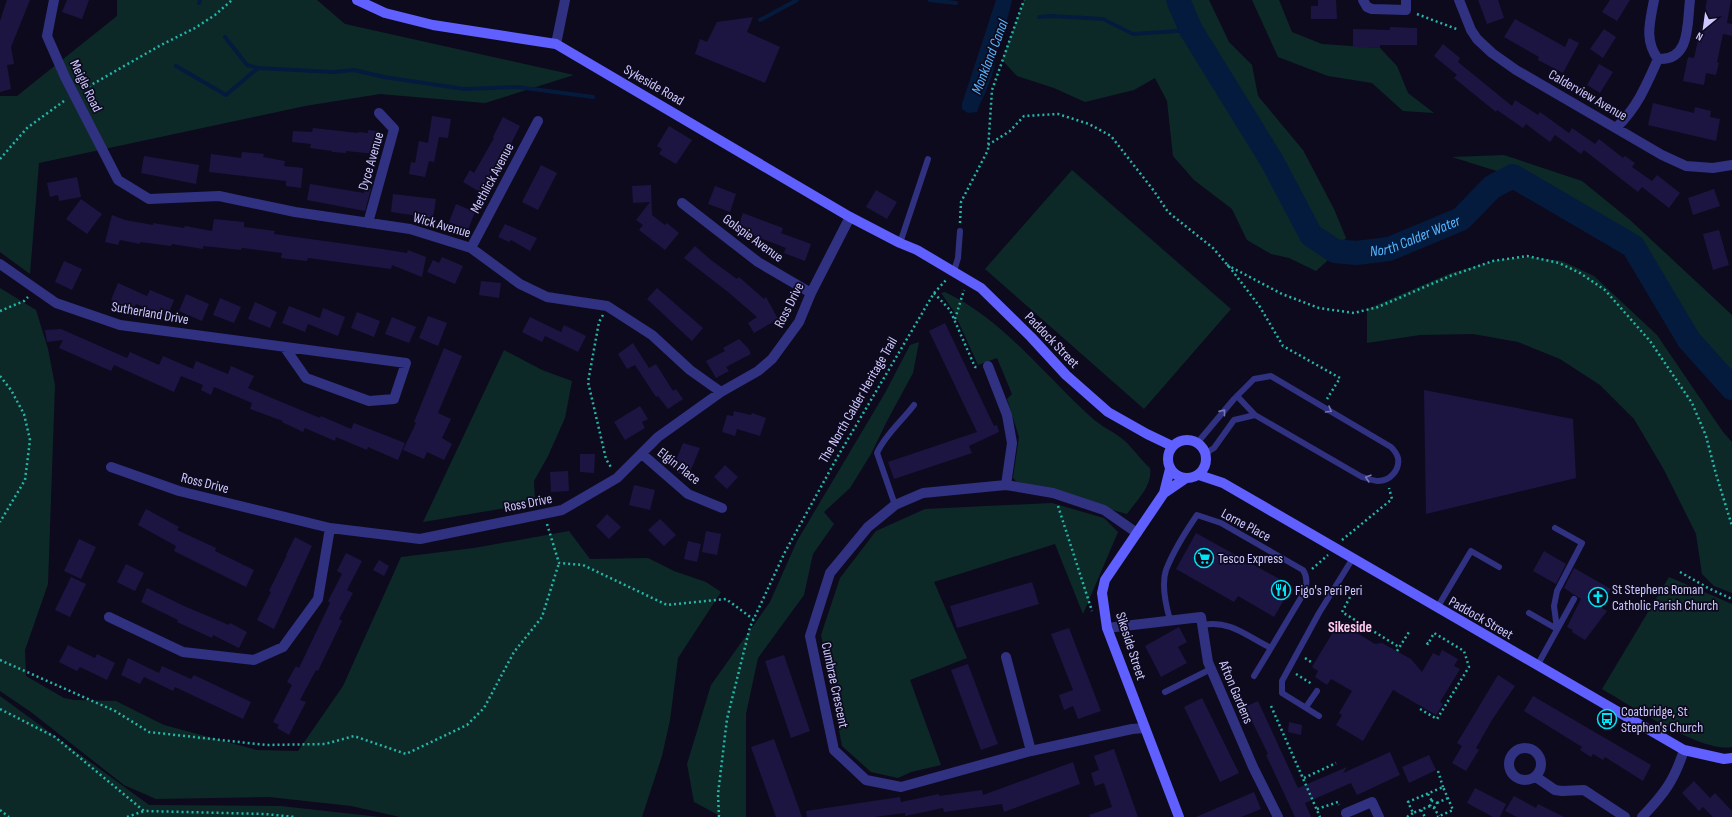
<svg xmlns="http://www.w3.org/2000/svg" width="1732" height="817" viewBox="0 0 1732 817" font-family="'Sofia Sans Condensed',sans-serif">
  <style>
    .green { fill: #0d2927 }
    .water { fill: #051b3d }
    .lines { fill: none; stroke-linecap: round; stroke-linejoin: round }
    .stream { stroke: #051b3d; stroke-width: 4 }
    .river { stroke: #051b3d; stroke-width: 24 }
    .building { fill: #1c1541 }
    .path { stroke: #23b7a9; stroke-width: 2.5; stroke-dasharray: 2 3; stroke-linecap: butt }
    .lane { stroke: #313181; stroke-width: 6 }
    .street { stroke: #313181; stroke-width: 10 }
    .secondary { stroke: #5f60ff; stroke-width: 10 }
    .oneway { stroke: #7775ba }
    .labels { text-anchor: middle; dominant-baseline: central; stroke-width: 3.5; stroke-linejoin: round; paint-order: stroke }
    .street-label { font-size: 14px; fill: #ccc8ff; stroke: #0d0a1e }
    .poi-label { font-size: 14px; fill: #ccc8ff; stroke: #0d0a1e; text-anchor: start }
    .water-label { font-size: 15px; font-style: italic; fill: #56b7ff; stroke: #0d0a1e }
    .neighbourhood-label { font-size: 15px; font-weight: bold; fill: #ffcaee; stroke: #0d0a1e }
  </style>
  <rect width="100%" height="100%" fill="#0d0a1e"/>
  <!-- green -->
  <path class="green" d="M117,0H317L345,24L574,75L485,103L380,94L305,106L39,163L30,274L0,252V96H17L117,16Z
    M1024,0H1209L1229,42L1252,65L1258,96L1303,150L1334,209L1346,238L1326,262L1316,271L1289,258L1271,254L1247,240L1232,209L1194,180L1173,156L1167,101L1155,78L1134,90L1085,102L1054,88L1017,76L1002,60Z
    M1252,0H1279L1292,32L1322,44L1380,48L1397,66L1408,93L1434,113L1403,111L1372,83L1328,76L1278,57Z
    M1504,155L1582,181L1630,220L1732,315V379L1703,350L1651,261L1581,210L1535,183L1452,157Z
    M1072,170L1231,309L1144,409L985,269Z
    M1530,257L1562,261L1594,276L1657,335L1723,432L1732,442V593L1714,586L1702,574L1696,534L1663,468L1634,419L1600,385L1560,359L1518,342L1473,334L1420,335L1367,343V309L1451,273L1497,260Z
    M0,288L36,310L48,349L55,385L48,584L25,650L26,676L64,698L74,700L116,701L164,725L257,750L298,751L343,686L401,557L474,548L569,531L590,559L648,558L674,571L706,582L721,592L678,658L670,720L662,756L642,817H400L351,806L269,797L156,799L124,785L31,712L0,691Z
    M945,292C1004,320 1044,375 1092,418C1103,428 1117,433 1127,443C1135,451 1141,460 1150,468C1153,485 1137,500 1127,514L1019,484L1013,478L1019,437L1007,399L1012,394L997,358L978,365L953,310L941,293Z
    M919,342L913,373L887,421L871,454L850,488L824,512L834,524L813,554L804,595L758,658L746,714V817H722L694,802L687,764L711,685L770,602L797,541L885,393L910,345Z
    M504,350L542,370L572,381L565,418L548,456L534,481L535,503L423,522Z
    M1052,503L1104,518L1118,532L1083,614L1055,544L934,582L967,658L910,680L941,765L911,772L898,778L871,772L842,746L821,635L840,578L876,531L925,509Z
    M1669,577L1732,604V747C1701,753 1630,705 1602,689Z
    M0,696L149,805L281,806L380,817H0Z"/>
  <!-- water -->
  <path class="water" d="M996,0H1012C1009,12 1006,31 996,39C998,54 994,72 988,86C985,95 980,102 977,112L968,113L962,109V104Z"/>
  <g class="lines">
    <!-- stream -->
    <path class="stream" d="M930,0L956,3
      M199,3L200,0
      M1039,17L1052,16L1103,19L1133,34L1191,30
      M760,20L797,0
      M225,37L247,65L258,68
      M176,66L226,95L258,68L333,72L354,70L384,77L464,89L518,87L593,97"/>
    <!-- river -->
    <path class="river" id="s1" d="M1178,0L1191,30L1272,161L1311,235L1335,251L1356,253L1389,249L1461,219L1492,187L1513,176L1633,246L1689,340L1732,388"/>
  </g>
  <!-- building -->
  <path class="building" d="M7,0H30L11,47L14,64L7,65L11,89L0,92V21Z
    M67,0H89L82,19L62,12Z
    M1318,0H1336L1337,19H1311V6H1318Z
    M1478,0H1498L1504,18L1487,24Z
    M1610,0H1630L1617,21L1602,12Z
    M1707,0H1731L1727,23L1732,24V36L1723,34L1717,62L1719,63L1716,75L1706,73L1704,85L1683,81L1688,57L1694,58Z
    M753,17L747,32L780,47L765,83L695,54L700,39L707,42L717,22Z
    M1515,19L1565,47L1569,38L1579,43L1563,73L1538,60L1539,57L1504,37Z
    M1390,27L1417,28V45H1380V48L1353,47V29L1390,30Z
    M1604,29L1616,37L1603,58L1590,49Z
    M1443,44L1460,58L1458,62L1512,106L1515,100L1538,115L1540,112L1569,133L1572,128L1595,144L1599,139L1623,158L1625,156L1635,163L1632,167L1652,181L1657,175L1680,193L1669,208L1642,187L1638,192L1584,150L1581,154L1555,135L1550,142L1526,124L1523,128L1497,110L1496,112L1454,78L1457,75L1434,56Z
    M1599,64L1613,72L1600,93L1587,85Z
    M1653,103L1694,113L1695,107L1711,111L1710,117L1720,119L1716,141L1648,125Z
    M432,116L451,119L448,138L439,137L434,162L429,161L425,177L409,174L411,162L415,163L419,141L428,143Z
    M503,117L520,126L496,173L492,171L480,192L463,182L470,170L474,173L494,138L493,137Z
    M669,126L692,140L676,164L659,154L662,149L657,146Z
    M313,128L358,133V132L368,133V130L379,131L376,154L346,151V153L332,152V151L310,148L311,144L292,142L293,131L312,132Z
    M242,152L264,154L263,157L285,161L284,166L303,168L301,188L286,186V181L209,172L211,154L241,158Z
    M144,156L199,165L196,184L141,173Z
    M541,165L557,173L538,210L522,202Z
    M77,177L81,197L59,201L58,195L50,197L47,183Z
    M310,184L364,193L365,188L371,189L365,211L307,200Z
    M651,185L652,215L665,225L667,223L679,233L665,250L639,230L643,225L636,220L650,202L633,203L632,186Z
    M715,186L736,194L730,212L708,204Z
    M1714,189L1720,206L1693,215L1688,198Z
    M876,190L897,202L887,219L866,207Z
    M393,194L436,199L433,218L391,212Z
    M81,199L102,214L87,234L66,219Z
    M456,204L475,212L468,230L449,222Z
    M743,213L783,228L781,233L811,244L805,261L784,253L786,248L737,229Z
    M112,215L125,220L153,225V223L184,228L185,226L212,231L214,219L244,222V227L275,231L274,234L382,249L407,253L408,250L426,257L422,277L392,265L391,269L308,258L307,261L281,258L282,253L242,248L241,250L203,246V249L172,244L171,246L140,242V244L120,240L118,245L105,242Z
    M505,224L537,238L530,251L511,240L509,242L498,237Z
    M1719,230L1729,265L1713,270L1703,234Z
    M695,246L711,260L737,279L739,277L764,299L766,297L778,319L754,333L748,323L757,317L728,292L684,258Z
    M442,257L463,266L455,284L427,272L433,260L439,263Z
    M64,261L82,269L72,290L55,282Z
    M481,281L501,283L499,298L479,295Z
    M118,283L147,296L150,290L174,300L167,317L136,304L133,310L111,300Z
    M657,288L703,328L692,341L647,299Z
    M186,294L209,304L202,321L179,311Z
    M220,298L241,307L234,323L213,315Z
    M255,302L277,312L270,328L248,319Z
    M289,306L320,318L323,308L345,317L338,336L308,324L305,332L282,323Z
    M357,312L380,321L374,337L351,328Z
    M428,316L447,323L438,346L419,338Z
    M392,317L416,327L409,343L385,334Z
    M530,317L561,332L564,325L586,336L578,352L545,336L542,342L522,332Z
    M945,323L994,426L997,425L999,432L969,446L972,453L894,479L888,462L977,432L929,331Z
    M61,329L127,358L130,352L159,365L163,356L193,369L196,361L228,374L231,366L254,376L248,388L320,418L321,416L351,429L354,423L405,443L398,460L368,447L367,450L336,437L335,441L305,428L303,432L282,422L283,421L250,409L252,403L214,387L211,395L201,390L203,385L181,376L174,392L114,365L111,371L59,348L63,340L47,342L45,330Z
    M739,339L748,348L751,354L726,367L729,371L716,378L706,361L725,351L723,348Z
    M633,343L649,368L656,364L673,391L676,389L683,399L668,409L658,396L656,397L635,365L627,369L618,354Z
    M444,348L462,356L438,413L451,419L442,438L452,444L444,460L427,452L424,459L403,450L416,423L414,422Z
    M1424,390L1573,419L1576,478L1426,514Z
    M640,406L648,419L642,422L645,428L625,440L614,422Z
    M734,411L751,415L752,413L766,418L760,436L737,429L735,436L722,432L727,415L733,416Z
    M683,443L700,448L690,472L684,478L672,467L675,463Z
    M580,454H595L594,473L580,472Z
    M725,465L738,477L727,489L714,477Z
    M568,471L569,491L551,492L550,472Z
    M634,485L655,490L650,510L629,505Z
    M146,509L179,527L177,530L216,548L215,551L254,570L246,587L174,551L176,546L138,525Z
    M607,514L621,527L609,539L596,526Z
    M660,519L676,535L664,546L648,530Z
    M706,531L721,534L717,555L702,552Z
    M1196,533L1292,586L1274,617L1238,596L1234,602L1176,569Z
    M295,537L312,546L274,629L257,620L271,592L269,591L287,555H286Z
    M79,539L96,547L81,579L64,571Z
    M688,541L701,544L697,562L684,559Z
    M1544,551L1566,564L1556,584L1533,571Z
    M346,553L362,561L347,590L353,593L339,619L342,621L318,671L316,670L300,700L306,702L289,735L277,728L279,725L273,722L292,685L287,682L296,666L299,668L330,603L328,601L342,574L337,571Z
    M379,560L389,566L384,576L373,570Z
    M126,564L144,573L135,591L117,582Z
    M1574,568L1611,589L1600,607L1607,611L1585,640L1572,632L1573,630L1567,627L1581,599L1564,588Z
    M71,577L86,584L70,617L55,610Z
    M1032,582L1039,604L957,628L950,606Z
    M147,588L184,606L229,625L230,623L247,632L239,648L213,635L212,638L177,622L178,620L141,602Z
    M1338,622H1350L1347,627L1375,644L1382,643L1393,649L1411,659L1422,672L1433,653L1439,656L1442,650L1458,659L1454,666L1460,669L1440,702L1443,704L1436,715L1393,690L1363,741L1336,725L1342,715L1339,713L1352,691L1331,679L1327,685L1315,677L1318,671L1312,667L1333,632L1328,628Z
    M1179,627L1187,642L1178,647L1187,663L1161,677L1145,646Z
    M1069,628L1101,711L1078,719L1073,706L1064,710L1059,695L1073,690L1051,634Z
    M68,645L95,658L97,654L115,663L107,680L80,667L77,671L59,662Z
    M784,655L810,731L791,738L765,661Z
    M128,658L159,673L162,666L191,679L194,675L251,702L243,719L175,687L173,691L144,677L140,684L121,675Z
    M968,664L998,744L981,750L951,670Z
    M1498,675L1515,686L1492,720L1476,748L1479,750L1466,771L1452,763L1462,746L1457,743Z
    M1533,696L1651,765L1643,781L1605,757L1603,760L1593,754L1591,757L1580,750L1582,747L1524,711Z
    M1202,698L1239,773L1220,782L1184,707Z
    M1258,701L1298,788L1347,767L1343,773L1390,752L1400,775L1357,795L1351,783L1305,803L1311,817H1295L1266,755L1268,754L1245,707Z
    M1289,722L1302,725L1301,735L1288,732Z
    M774,739L802,817H776L751,747Z
    M1114,749L1138,817H1090L1089,815L1112,807L1104,783L1095,786L1091,773L1099,770L1094,756Z
    M1429,755L1436,770L1409,783L1402,767Z
    M1073,762L1080,784L1004,812L1002,804L944,812L943,808L905,816V813L874,817H807L806,811L900,797L901,802L939,794V796L982,790L983,795Z
    M1694,781L1710,798L1715,793L1732,811V817H1713L1703,807L1699,811L1682,793Z
    M1475,788L1506,804L1500,817H1493L1467,803Z
    M1254,792L1261,809L1241,817H1196Z
    M1514,796L1536,808L1538,804L1564,817H1517L1505,811Z"/>
  <g class="lines">
    <!-- path -->
    <path class="path" d="M1417,14L1459,30
      M84,89L161,45L195,28L215,15L232,0
      M988,145L1010,131L1024,116L1058,114L1089,124L1111,136L1154,191L1168,212L1213,248L1231,269L1260,307L1283,346L1340,378L1327,399
      M0,159L27,128L64,101
      M960,223L961,202L988,150L992,90L1024,0
      M1227,265L1282,294L1319,308L1354,313L1378,307L1450,276L1493,261L1527,256L1559,263L1580,273L1605,290L1650,341L1692,403L1706,436L1716,474L1732,526
      M934,293L950,310L975,367H977
      M0,311L24,301L28,297
      M603,315L599,322L588,382L606,459L612,469
      M955,319L964,290
      M0,376L11,390L24,414L30,440L25,480L0,522
      M1058,506L1092,611
      M547,524L559,563L583,565L667,605L726,599L753,619
      M1342,540L1392,499L1389,488
      M1312,569L1328,555
      M1680,572L1708,588L1732,599
      M1350,597L1342,612L1399,647
      M1397,651L1409,632
      M1305,658L1311,662
      M0,660L115,711L149,732L266,745L325,744L354,736L406,754L467,725L484,708L514,652L542,617L559,563
      M1296,674L1312,684
      M1271,706L1320,817
      M0,709L55,737L144,811L265,814L295,817
      M1420,709L1437,719L1469,667L1464,651L1434,633L1428,644L1426,642
      M1438,771L1443,787
      M1304,778L1336,763
      M1428,794L1432,801
      M1437,803L1448,798
      M1430,806L1413,813L1408,802L1443,787L1453,810L1437,817
      M1434,808L1437,803L1432,801L1430,806L1434,808L1439,816
      M1317,809L1338,802L1339,805
      M0,810L9,817
      M1421,810L1425,817
      M127,817L144,811
      M719,817L718,794L727,719L750,627L785,552L838,456L934,293L947,279
      M1407,817L1413,813"/>
    <!-- lane -->
    <path class="lane" d="M900,243L928,159
      M954,271L958,258L960,231
      M1237,396L1255,415
      M1198,442L1234,399L1254,379L1271,376L1391,447C1394,450 1397,454 1398,458C1400,470 1390,481 1378,481C1373,481 1367,478 1362,477L1255,415L1234,420L1214,448L1206,453
      M895,505L877,453C885,435 902,421 914,405
      M1555,528L1582,543L1557,591L1554,606L1557,629
      M1437,608L1471,551L1499,567
      M1529,613L1557,629
      M1170,620C1166,606 1161,585 1166,570C1173,552 1186,531 1197,515L1221,523L1303,570C1307,576 1307,584 1305,591L1271,648C1246,636 1231,620 1203,625
      M1537,666L1574,599
      M1254,676L1271,648
      M1165,692L1211,669
      M1306,707L1317,691
      M1319,716L1282,693V681L1319,613L1353,558"/>
    <!-- street -->
    <path class="street" d="M54,0L47,36L65,77L118,180L149,199L219,196L295,212L410,229L471,248L520,284L547,297L607,306L652,335L690,370L721,392
      M1363,0L1367,7L1372,9L1406,10V0
      M1459,0L1471,30L1477,39L1492,53L1516,70L1662,155L1686,166L1713,168L1732,165
      M1654,0C1650,22 1644,40 1658,59C1691,61 1687,23 1690,0
      M556,44L565,0
      M1617,127C1638,106 1646,86 1658,59
      M682,203L758,262L811,293
      M368,223L394,129L379,113
      M471,248L538,121
      M0,264L56,303L120,325L406,363L394,399L369,401L306,378L285,348
      M988,366L1007,415L1012,443L1006,485
      M642,454L688,494L722,508
      M111,467L179,491L330,528L420,539L562,510L617,478L658,437L721,392L758,371L772,359L799,322L811,293L850,217
      M1137,533L1104,510L1053,493L1006,485L923,493L895,505L868,527L830,573L810,636L834,750L866,780L901,787L1031,751L1132,729L1145,728
      M109,617L183,652L254,660L283,647L318,599L330,528
      M1107,628L1201,617L1208,662L1253,767L1278,817
      M1006,657L1031,751
      M1509 764a16 16 0 1 1 32 0a16 16 0 1 1-32 0Z
      M1536,777L1555,790L1562,791L1584,790L1625,817
      M1346,813L1372,802L1379,817
      M1642,817C1664,794 1674,781 1684,750"/>
    <!-- secondary -->
    <path class="secondary" d="M357,0L385,13L433,25L556,44L850,217L900,243L917,250L981,288L1031,337L1066,375L1108,412L1147,434L1172,446
      M1168 459a19 19 0 1 1 38 0a19 19 0 1 1-38 0Z
      M1170,469L1164,493L1105,580L1102,593L1107,628L1179,817
      M1199,475L1223,483L1684,750L1724,759L1732,758
      M1164,493L1186,478"/>
  </g>
  <!-- one-way arrows -->
  <defs><path id="oneway-chevron" d="M-2-3.5L2.5 0L-2 3.5" fill="none" stroke-width="1.6" stroke-linecap="round" stroke-linejoin="round"/></defs>
  <g class="oneway">
    <use href="#oneway-chevron" transform="translate(1329 410) rotate(30)"/>
    <use href="#oneway-chevron" transform="translate(1223 412) rotate(-51)"/>
    <use href="#oneway-chevron" transform="translate(1368 478) rotate(-164)"/>
  </g>
  <!-- icons -->
  <defs>
    <g id="supermarket-ring" transform="scale(1)"><circle r="9.5" fill="#0d0a1e" stroke="#00e3f3" stroke-width="1.5"/><path d="M-6-5.5h2.5l.6 2H6L4.5 2H-2.5L-4.4-4H-6ZM-1.5 3.2a1.3 1.3 0 1 0 .1 0ZM3 3.2a1.3 1.3 0 1 0 .1 0Z" fill="#00e3f3"/></g>
    <g id="restaurant-ring" transform="scale(1)"><circle r="9.5" fill="#0d0a1e" stroke="#00e3f3" stroke-width="1.5"/><path d="M-5-6h1v4h1v-4h1v4h1v-4h1v5L-1.5 .5V6h-2V.5L-5-1ZM5-6V6H3V1.5H1.5Q1.5-4 5-6Z" fill="#00e3f3"/></g>
    <g id="church-ring" transform="scale(1)"><circle r="9.5" fill="#0d0a1e" stroke="#00e3f3" stroke-width="1.5"/><path d="M-1.2-6h2.4v3.5h3.3v2.4h-3.3V6h-2.4V-.1h-3.3v-2.4h3.3Z" fill="#00e3f3"/></g>
    <g id="bus-ring" transform="scale(1)"><circle r="9.5" fill="#0d0a1e" stroke="#00e3f3" stroke-width="1.5"/><path d="M-5-6H5V4H4V6H2V4H-2V6H-4V4H-5ZM-3.5-4V0h7V-4ZM-3.5 1.2v1.5H-2V1.2ZM2 1.2v1.5H3.5V1.2Z" fill="#00e3f3"/></g>
  </defs>
  <g fill-rule="evenodd">
    <use href="#supermarket-ring" x="1204" y="558"/>
    <use href="#restaurant-ring" x="1281" y="590"/>
    <use href="#church-ring" x="1598" y="597"/>
    <use href="#bus-ring" x="1607" y="719"/>
  </g>
  <g class="labels">
    <!-- street labels -->
    <g class="street-label">
      <text transform="translate(654 85) rotate(30)">Sykeside Road</text>
      <text transform="translate(86 86) rotate(64)">Meigle Road</text>
      <text transform="translate(1588 95) rotate(30)">Calderview Avenue</text>
      <text transform="translate(371 161) rotate(-74)">Dyce Avenue</text>
      <text transform="translate(492 178) rotate(-62)">Methlick Avenue</text>
      <text transform="translate(442 225) rotate(16)">Wick Avenue</text>
      <text transform="translate(753 238) rotate(36)">Golspie Avenue</text>
      <text transform="translate(789 305) rotate(-63)">Ross Drive</text>
      <text transform="translate(150 313) rotate(10)">Sutherland Drive</text>
      <text transform="translate(1052 340) rotate(46)">Paddock Street</text>
      <text transform="translate(858 400) rotate(-60)">The North Calder Heritage Trail</text>
      <text transform="translate(679 466) rotate(38)">Elgin Place</text>
      <text transform="translate(205 483) rotate(14)">Ross Drive</text>
      <text transform="translate(528 503) rotate(-11)">Ross Drive</text>
      <text transform="translate(1246 525) rotate(28)">Lorne Place</text>
      <text transform="translate(1481 618) rotate(30)">Paddock Street</text>
      <text transform="translate(1131 646) rotate(72)">Sikeside Street</text>
      <text transform="translate(835 685) rotate(78)">Cumbrae Crescent</text>
      <text transform="translate(1236 692) rotate(67)">Afton Gardens</text>
    </g>
    <!-- poi labels -->
    <g class="poi-label">
      <text x="1218" y="558">Tesco Express</text>
      <text x="1612" y="589">St Stephens Roman<tspan x="1612" dy="16">Catholic Parish Church</tspan></text>
      <text x="1295" y="590">Figo's Peri Peri</text>
      <text x="1621" y="711">Coatbridge, St<tspan x="1621" dy="16">Stephen's Church</tspan></text>
    </g>
    <!-- water labels -->
    <g class="water-label">
      <text transform="translate(990 57) rotate(-69)">Monkland Canal</text>
      <text stroke="none"><textPath href="#s1" startOffset="382">North Calder Water</textPath></text>
    </g>
    <!-- neighbourhood labels -->
    <g class="neighbourhood-label">
      <text x="1350" y="627">Sikeside</text>
    </g>
  </g>
  <!-- north arrow -->
  <g transform="translate(1704 28) rotate(209)" stroke="#0d0a1e" stroke-width="3" paint-order="stroke">
  <path d="M0-3L7 15L0 10L-7 15Z" fill="#ccc8ff"/>
  <text y="-6" font-size="11" font-weight="bold" text-anchor="middle" fill="#ccc8ff">N</text>
  </g>
</svg>
